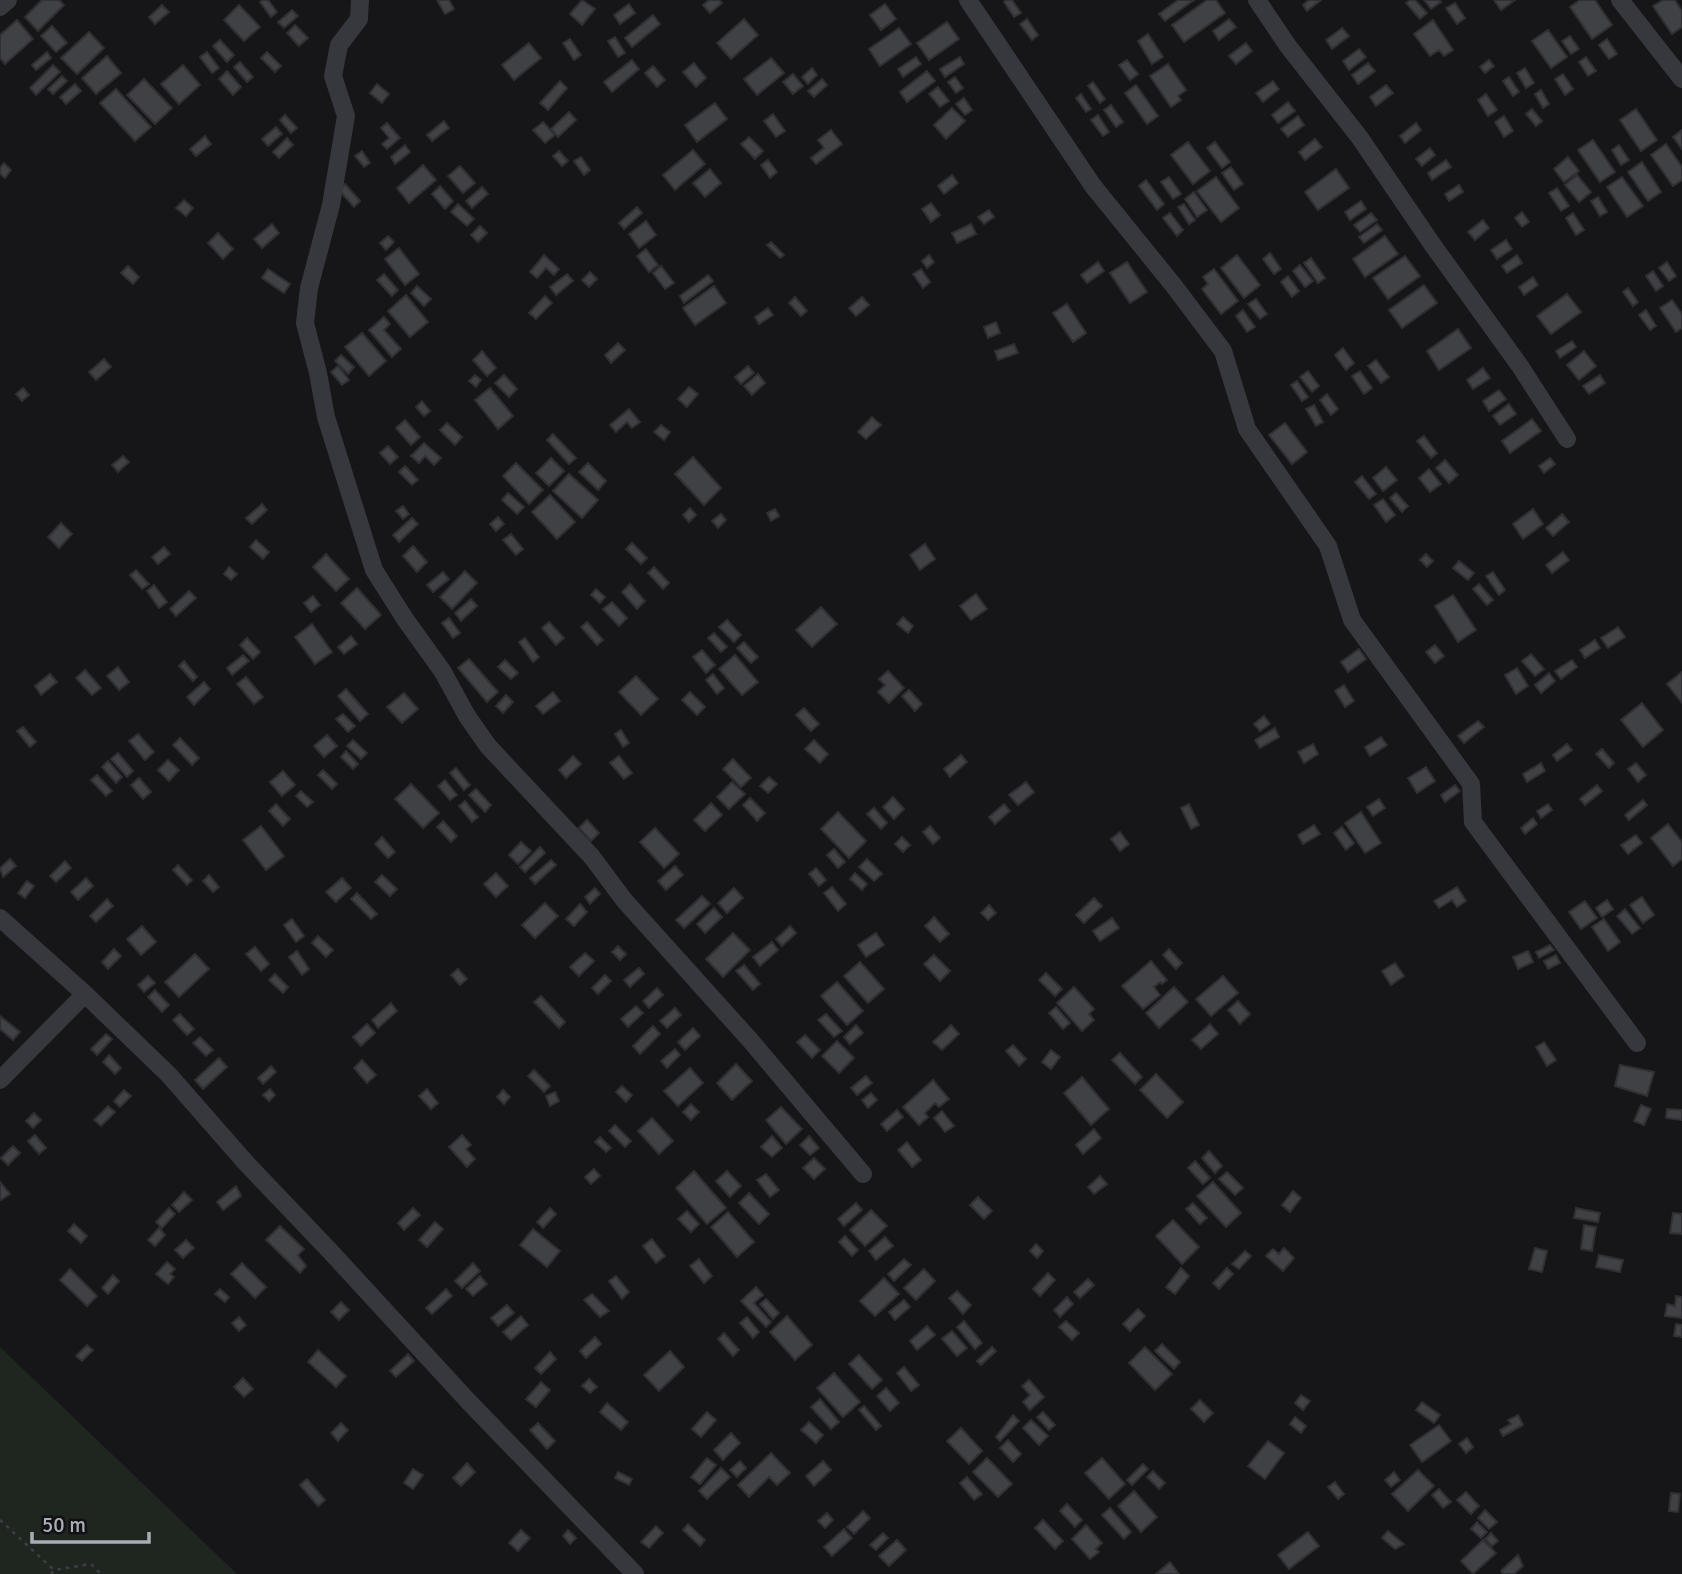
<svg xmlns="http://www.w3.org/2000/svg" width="1682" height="1574" viewBox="0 0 1682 1574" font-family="Signika,sans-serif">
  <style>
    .green { fill: #1e261f }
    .building { fill: #404145; stroke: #303034; stroke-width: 2 }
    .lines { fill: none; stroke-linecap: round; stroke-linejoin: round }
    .path { stroke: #3d3f44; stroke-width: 2.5; stroke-dasharray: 3.5 5; stroke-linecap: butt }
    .minor { stroke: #37383d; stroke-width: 18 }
  </style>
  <rect width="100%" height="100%" fill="#161618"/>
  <!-- green -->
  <path class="green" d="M0,1347L237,1574H0Z"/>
  <!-- building -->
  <path class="building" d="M42,0H59L64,5L38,31L25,17Z
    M263,0H268L277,12L271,17L260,2Z
    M437,0H449L454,9L445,14Z
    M582,0L595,9L582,25L570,14Z
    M709,0H719L722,3L710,13L703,5Z
    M1006,0H1012L1021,13L1014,17L1004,2Z
    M1178,0H1194L1165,21L1159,14Z
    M1207,0H1216L1225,13L1184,42L1172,25Z
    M1309,0H1321L1307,11L1303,5Z
    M1410,0H1415L1427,13L1420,19L1406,3Z
    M1424,0H1439L1441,2L1431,9Z
    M1494,0H1515L1501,10Z
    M1580,0H1595L1612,25L1592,39L1570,7Z
    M1663,0H1675L1682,11V27L1672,34L1653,6Z
    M1455,3L1465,18L1457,24L1446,8Z
    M629,4L635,13L620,24L614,15Z
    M885,4L896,19L881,30L870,15Z
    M162,5L169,12L155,24L149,17Z
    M239,5L260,27L244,41L224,20Z
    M292,10L298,16L284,28L278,22Z
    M653,15L660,24L632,47L625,38Z
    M744,19L758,35L731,59L717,43Z
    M1027,19L1038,35L1032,40L1020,24Z
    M1229,19L1236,27L1219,40L1213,31Z
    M17,20L33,39L5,64L0,58V35Z
    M1433,20L1453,50L1444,56L1439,50L1430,56L1414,34Z
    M947,22L959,39L929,60L917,43Z
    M295,25L308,38L299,46L287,33Z
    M52,26L67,43L56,52L41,36Z
    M899,28L911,44L880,66L869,49Z
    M1342,28L1349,36L1332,49L1326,40Z
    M1548,30L1567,57L1551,68L1532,41Z
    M89,32L104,48L77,74L61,58Z
    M1148,34L1163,57L1152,64L1138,41Z
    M1570,36L1579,49L1571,54L1562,41Z
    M615,37L625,53L618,57L608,41Z
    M570,39L581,55L574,60L563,43Z
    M1607,39L1617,54L1609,59L1599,45Z
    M220,40L234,55L227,62L213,46Z
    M529,43L541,58L514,80L502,65Z
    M1246,43L1252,51L1236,64L1229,56Z
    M1359,49L1366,57L1349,70L1343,61Z
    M47,52L51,58L36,70L32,65Z
    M207,52L219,68L212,73L200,57Z
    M267,52L281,66L275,72L261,58Z
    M107,56L121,73L96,94L82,78Z
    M916,57L921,64L903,77L898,69Z
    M960,57L964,64L945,77L940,69Z
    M1586,57L1596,71L1588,76L1579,62Z
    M771,58L784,73L757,95L744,79Z
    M632,60L639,69L612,92L604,82Z
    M1127,60L1138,74L1130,80L1119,65Z
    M1489,60L1494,66L1485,73L1480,67Z
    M240,62L253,77L247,82L234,67Z
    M694,63L706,78L696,87L683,72Z
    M1368,63L1375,71L1358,84L1352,75Z
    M1168,64L1186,90L1178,96L1181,100L1171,107L1150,76Z
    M53,65L60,72L36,95L30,88Z
    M183,65L200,85L179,104L161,84Z
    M653,66L665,80L657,87L645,73Z
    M812,68L817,75L808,84L802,77Z
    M1525,68L1534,83L1526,88L1517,73Z
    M227,71L241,87L233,95L219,79Z
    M927,71L935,81L907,102L900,92Z
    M793,74L803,86L793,94L783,82Z
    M1563,74L1573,89L1565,95L1555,79Z
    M62,76L67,81L53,94L48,89Z
    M955,77L963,88L956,93L948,82Z
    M1509,77L1519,92L1513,96L1503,81Z
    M144,79L172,108L155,124L127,95Z
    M822,79L827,85L814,97L808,91Z
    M560,81L567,88L548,110L540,103Z
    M1273,81L1279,89L1263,102L1256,93Z
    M1093,82L1105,99L1100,103L1088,86Z
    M75,84L81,91L66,104L60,97Z
    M377,84L389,94L382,103L370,93Z
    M1136,85L1158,116L1147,124L1125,93Z
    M1386,85L1393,93L1376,106L1370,97Z
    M938,87L949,101L940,107L929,94Z
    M116,89L151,127L135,141L100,103Z
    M1541,90L1549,104L1543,108L1535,94Z
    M1081,94L1091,109L1086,112L1076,98Z
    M1486,94L1497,110L1488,116L1478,100Z
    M964,98L972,110L965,115L956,104Z
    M1288,102L1295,111L1278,123L1272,115Z
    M715,103L727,119L697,142L685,125Z
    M1111,105L1123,122L1116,127L1104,110Z
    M952,108L965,121L946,139L934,125Z
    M1532,109L1542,121L1536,126L1526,114Z
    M1636,109L1657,140L1641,151L1620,120Z
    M569,112L576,120L558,137L551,129Z
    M773,114L785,131L776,137L764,121Z
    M285,115L297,128L291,133L280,120Z
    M1098,115L1109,132L1103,136L1091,120Z
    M1298,116L1304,125L1288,137L1281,129Z
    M1504,116L1513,131L1504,137L1495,122Z
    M444,121L449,128L432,141L427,135Z
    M543,122L555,135L545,143L533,130Z
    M387,123L400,138L387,149L382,144L389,138L381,128Z
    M1416,123L1421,130L1405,143L1400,136Z
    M276,127L282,134L268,146L262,139Z
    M831,130L842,144L816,164L811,158L824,148L818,140Z
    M1682,130V149L1673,137Z
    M205,136L211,144L196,156L190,149Z
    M749,137L763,151L755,159L741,144Z
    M287,138L293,145L279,158L273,152Z
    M1315,139L1322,147L1305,160L1299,152Z
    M1593,140L1615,172L1600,182L1578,150Z
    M1188,142L1210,171L1193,184L1171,155Z
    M1215,142L1230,162L1222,168L1207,148Z
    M1666,144L1682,167V180L1673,186L1651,155Z
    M405,145L410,152L395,164L391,157Z
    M1619,145L1629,160L1621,165L1612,150Z
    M1430,148L1435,155L1422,166L1416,159Z
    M693,150L705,164L675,190L663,175Z
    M362,151L370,163L364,167L355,156Z
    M559,151L568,161L562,166L553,156Z
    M581,157L590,170L584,175L574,161Z
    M1568,157L1579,171L1564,182L1554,169Z
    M768,160L777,172L770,178L761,165Z
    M1446,160L1451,167L1432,180L1428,173Z
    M1642,162L1661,192L1648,201L1628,172Z
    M4,163L11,170L5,178L0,174V168Z
    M423,165L436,180L409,203L397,188Z
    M460,166L475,183L463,193L448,176Z
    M1231,167L1243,184L1234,190L1222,173Z
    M710,169L721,183L705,197L693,183Z
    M1336,169L1349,188L1318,210L1305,192Z
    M952,175L958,183L944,194L938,186Z
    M1577,175L1591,192L1579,202L1565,185Z
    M1169,177L1181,194L1173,199L1161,182Z
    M1216,177L1239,208L1221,222L1197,191Z
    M1622,177L1643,206L1627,217L1607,187Z
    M1146,180L1164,204L1157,210L1139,186Z
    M345,184L360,201L354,207L339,190Z
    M1459,185L1463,192L1449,201L1445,194Z
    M440,186L453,201L445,209L432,194Z
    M482,187L488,194L472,208L466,201Z
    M1557,188L1569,206L1561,211L1549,193Z
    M1194,192L1207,210L1197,217L1185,199Z
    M1598,197L1607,212L1600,216L1591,201Z
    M184,200L193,208L186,216L176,208Z
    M1361,201L1366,209L1350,220L1345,212Z
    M931,203L940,215L931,222L922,209Z
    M458,204L474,219L467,226L451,212Z
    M1184,204L1195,220L1189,224L1178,207Z
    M637,207L642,213L624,229L619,223Z
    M989,210L994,217L984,224L978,217Z
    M1522,212L1529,222L1522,227L1515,218Z
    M1170,213L1183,230L1177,236L1163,218Z
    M1371,213L1377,220L1360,232L1354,225Z
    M1573,213L1584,230L1576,235L1566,218Z
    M1483,220L1489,228L1475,240L1468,232Z
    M646,221L656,235L639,248L629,234Z
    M272,224L279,233L262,248L254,239Z
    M971,224L976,234L957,243L952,233Z
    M1377,224L1382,230L1364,243L1359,237Z
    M480,226L487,233L478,242L471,235Z
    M218,233L233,249L223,259L208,243Z
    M388,236L394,242L386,250L380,243Z
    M1385,236L1398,254L1365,277L1353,259Z
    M1506,240L1512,249L1497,259L1491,250Z
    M771,242L784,255L780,258L767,245Z
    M399,248L419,274L405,285L385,259Z
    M646,249L658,265L649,272L637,256Z
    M1270,253L1281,269L1274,274L1263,259Z
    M544,255L559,269L554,275L546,268L537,278L530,272Z
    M929,255L934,262L927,268L922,261Z
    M1237,255L1260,285L1244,298L1221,268Z
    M1517,255L1522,263L1507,273L1502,266Z
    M1405,256L1420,276L1388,299L1373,278Z
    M1311,258L1325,278L1318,283L1304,263Z
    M1098,262L1104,271L1087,283L1081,275Z
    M1127,262L1147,292L1130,303L1110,273Z
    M1667,262L1676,276L1669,281L1659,268Z
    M1300,265L1313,281L1305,287L1293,271Z
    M128,266L139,277L133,284L121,273Z
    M661,266L674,283L665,289L653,273Z
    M268,269L290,284L284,293L262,278Z
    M921,269L930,282L923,288L913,274Z
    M1214,269L1238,301L1221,314L1202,289L1208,284L1203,277Z
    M1653,271L1663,286L1656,291L1646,276Z
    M590,272L597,279L589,287L582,280Z
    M384,274L398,290L392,296L377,280Z
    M567,274L573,281L556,295L550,287Z
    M708,275L713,281L684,303L680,296Z
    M1288,276L1299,291L1292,297L1281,282Z
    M1533,277L1538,285L1524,295L1519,287Z
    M1424,285L1437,303L1402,328L1389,310Z
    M417,286L431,299L424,306L411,293Z
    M714,286L726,303L695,325L683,308Z
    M1628,288L1638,302L1633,306L1623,292Z
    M1567,294L1581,312L1551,334L1537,316Z
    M406,295L428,322L410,337L388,311Z
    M545,296L552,303L536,319L529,313Z
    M795,297L807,311L801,316L789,303Z
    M862,297L869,305L856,316L849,308Z
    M1256,299L1267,314L1260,319L1248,304Z
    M1672,300L1682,314V328L1676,332L1660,308Z
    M1067,304L1086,333L1073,342L1053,313Z
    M768,308L773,315L759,324L755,317Z
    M1243,310L1255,327L1247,332L1236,316Z
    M1646,310L1656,326L1650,330L1639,315Z
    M384,317L390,324L384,330L401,349L392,357L369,330Z
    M996,322L1000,333L988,338L984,327Z
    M1458,329L1471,348L1439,370L1427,351Z
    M362,333L386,361L369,376L345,347Z
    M1572,341L1576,347L1560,358L1556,351Z
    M618,343L625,350L611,363L605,355Z
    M1014,344L1018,353L998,360L995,351Z
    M1343,348L1354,363L1346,370L1335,355Z
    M482,351L496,368L487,376L473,360Z
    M1584,351L1596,366L1579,380L1567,365Z
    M341,355L354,367L348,374L335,361Z
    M104,359L111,367L96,380L89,372Z
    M1376,360L1389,377L1381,383L1368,366Z
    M338,366L349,380L342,385L331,372Z
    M748,366L754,373L741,384L735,377Z
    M1483,368L1490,378L1473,389L1467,380Z
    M1308,371L1319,386L1312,392L1300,377Z
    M1360,371L1372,388L1364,394L1352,376Z
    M758,374L765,383L752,395L744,386Z
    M475,375L481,380L476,387L469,381Z
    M504,375L517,389L509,397L495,383Z
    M1600,375L1605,383L1589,394L1583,386Z
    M1297,381L1308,397L1302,401L1291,385Z
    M689,387L698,394L687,407L678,399Z
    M23,388L29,395L22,401L16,394Z
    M490,388L513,416L498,429L475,400Z
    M1499,390L1506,399L1489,411L1483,401Z
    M1327,394L1338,409L1331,415L1320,400Z
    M422,401L430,411L424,416L416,407Z
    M1509,404L1516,414L1500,425L1493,416Z
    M1314,405L1323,422L1316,426L1306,409Z
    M629,409L640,422L632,428L627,422L616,432L610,425Z
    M872,417L881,425L866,439L858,432Z
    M1532,419L1541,431L1510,453L1502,441Z
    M405,420L420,437L411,445L396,428Z
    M447,423L462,437L455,445L440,430Z
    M1285,423L1307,452L1292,464L1269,435Z
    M661,425L670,432L664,440L654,432Z
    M553,434L576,458L569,464L547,440Z
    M1424,436L1437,453L1431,458L1417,441Z
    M424,443L441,458L434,465L425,456L419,463L411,456Z
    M388,446L398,457L390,464L380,453Z
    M123,456L129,462L118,472L112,465Z
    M693,457L721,488L704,505L675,474Z
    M551,458L564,471L549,486L536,473Z
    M1550,458L1555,464L1544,473L1539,466Z
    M1445,460L1458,475L1449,483L1436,468Z
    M516,463L543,490L529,504L503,476Z
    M588,463L606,481L598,490L579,472Z
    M405,466L418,480L412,485L399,472Z
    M1386,467L1397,480L1383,491L1373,478Z
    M1429,469L1441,484L1430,492L1419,478Z
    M569,474L598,500L582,518L553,491Z
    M1362,476L1376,494L1369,499L1355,482Z
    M508,493L524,507L517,514L502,500Z
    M1396,493L1408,506L1402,512L1390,498Z
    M550,495L575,522L557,539L532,512Z
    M1383,499L1395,515L1386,522L1374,505Z
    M262,504L267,510L252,524L246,518Z
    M403,506L409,514L403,519L396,511Z
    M690,508L696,515L689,522L683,515Z
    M775,509L779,516L771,521L767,513Z
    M1533,509L1543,524L1523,539L1513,524Z
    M721,514L726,520L718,528L712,521Z
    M1562,514L1569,522L1553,536L1546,528Z
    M498,517L504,524L496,531L490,524Z
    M412,518L418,524L399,542L393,535Z
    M61,523L72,534L59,548L48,537Z
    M511,534L523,549L516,555L503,540Z
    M256,540L269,552L263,559L250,547Z
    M632,543L647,558L641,564L626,549Z
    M925,544L935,559L920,570L910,555Z
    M413,546L427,562L417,572L403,556Z
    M164,547L170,554L158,564L152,557Z
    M1563,552L1569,560L1552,573L1546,565Z
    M326,554L349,579L336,591L313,567Z
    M1426,554L1433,561L1427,567L1420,560Z
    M1459,561L1474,573L1468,580L1453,568Z
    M229,567L237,574L231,580L224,574Z
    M654,567L669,583L663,589L648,573Z
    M136,570L149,584L142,589L130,575Z
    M465,571L477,583L452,609L440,597Z
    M443,572L449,579L433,592L427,585Z
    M1493,572L1505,590L1499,595L1486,576Z
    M630,584L645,601L637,609L622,592Z
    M1479,584L1493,600L1487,605L1473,589Z
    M154,585L167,602L159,608L147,591Z
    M357,588L381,615L365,629L341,603Z
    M596,589L605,597L600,603L591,595Z
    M189,591L196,598L176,616L170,609Z
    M976,594L987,609L971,620L960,606Z
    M1453,595L1476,630L1458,642L1435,606Z
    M313,596L320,605L311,612L304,603Z
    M471,599L477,606L461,621L455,613Z
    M612,602L627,618L619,626L603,609Z
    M821,607L837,624L812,647L796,630Z
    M903,617L913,626L908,633L897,624Z
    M449,618L460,633L453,638L442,623Z
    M727,620L741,635L734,642L719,627Z
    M549,622L564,638L556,645L542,628Z
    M587,622L603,640L597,645L581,627Z
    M312,624L332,652L315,664L295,637Z
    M1618,627L1625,637L1608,648L1601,638Z
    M714,633L727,647L721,652L708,638Z
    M351,636L357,644L344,654L338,647Z
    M247,638L260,652L253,659L240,645Z
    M525,638L539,657L533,662L519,642Z
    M1595,640L1600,648L1585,658L1580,650Z
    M744,642L758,657L751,663L737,648Z
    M1435,645L1444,656L1435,663L1426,652Z
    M1359,649L1366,659L1348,672L1341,662Z
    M702,650L715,665L706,673L693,657Z
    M1531,654L1544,669L1535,676L1522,661Z
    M243,655L249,661L232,675L227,668Z
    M735,655L758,682L742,695L719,669Z
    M469,659L498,692L487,702L458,668Z
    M505,660L518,673L511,679L498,667Z
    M1572,660L1577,667L1561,679L1555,671Z
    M184,661L197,677L193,681L179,666Z
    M118,667L129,682L119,690L107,676Z
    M1517,668L1528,686L1516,694L1505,675Z
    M85,670L101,688L92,695L76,678Z
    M888,671L904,688L889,703L878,692L885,685L879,679Z
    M1682,672V703L1667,684Z
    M1549,673L1555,681L1541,693L1535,685Z
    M50,674L57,682L41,695L35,686Z
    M713,674L724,688L717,694L706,680Z
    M636,676L658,699L641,715L619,692Z
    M246,677L263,697L254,704L237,684Z
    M204,682L210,689L194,705L187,697Z
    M1344,685L1354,701L1345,707L1335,691Z
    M346,689L368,714L360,721L338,696Z
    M909,690L922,704L915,711L902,696Z
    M553,692L560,701L543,714L536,706Z
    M690,692L705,707L697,715L682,700Z
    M404,693L418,709L402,723L387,707Z
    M506,695L513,702L503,713L496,706Z
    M1642,703L1663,730L1643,747L1621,720Z
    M804,708L819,724L811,731L796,715Z
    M343,714L355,726L348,732L336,719Z
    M1264,716L1270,724L1260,731L1254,724Z
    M1478,721L1484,727L1464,743L1458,736Z
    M23,727L36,742L30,747L17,731Z
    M1275,728L1279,737L1260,748L1255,740Z
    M621,730L629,743L623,747L615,734Z
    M138,734L154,752L145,760L129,741Z
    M327,735L337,746L324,757L314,746Z
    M1381,737L1387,745L1370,756L1365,747Z
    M180,738L199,758L192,765L173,745Z
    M353,740L367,753L361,759L347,746Z
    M814,740L828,754L820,763L805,749Z
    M1313,744L1318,754L1304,763L1298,752Z
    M1567,744L1572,750L1557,761L1553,755Z
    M1602,749L1614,763L1609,768L1596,754Z
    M346,751L358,764L353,769L341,757Z
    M118,753L133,771L127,777L111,759Z
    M961,755L967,762L950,777L944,769Z
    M573,756L581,764L566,778L559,770Z
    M619,756L632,773L624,779L610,763Z
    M733,759L751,778L741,787L723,769Z
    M168,760L179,770L169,781L158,770Z
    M108,761L122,777L116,783L102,767Z
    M1541,763L1545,771L1527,782L1523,774Z
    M1636,763L1646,775L1638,782L1628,769Z
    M1426,767L1435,781L1417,793L1408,778Z
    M456,768L470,785L464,790L450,773Z
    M323,770L337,784L332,789L318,775Z
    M283,771L295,785L282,796L270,782Z
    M97,775L112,791L106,796L91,780Z
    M769,777L777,784L768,793L760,786Z
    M139,778L151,792L143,799L131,785Z
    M445,780L457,795L450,800L438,786Z
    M732,782L745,794L729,809L717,797Z
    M1026,782L1034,792L1018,805L1009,795Z
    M411,784L439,813L423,828L395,799Z
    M1455,785L1460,791L1445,802L1441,795Z
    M1597,785L1602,791L1585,805L1580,799Z
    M476,789L491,805L485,812L469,795Z
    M301,791L313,802L307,807L296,796Z
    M893,797L904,809L894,819L883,807Z
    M750,798L765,813L757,821L743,805Z
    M1379,799L1385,808L1373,816L1367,807Z
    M1643,800L1647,805L1629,820L1625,815Z
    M465,801L478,817L472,822L459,806Z
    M711,803L722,815L705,831L694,820Z
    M276,804L290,819L283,826L269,811Z
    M1004,804L1010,811L995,824L989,817Z
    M1189,804L1199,825L1191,829L1181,808Z
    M1548,804L1552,810L1541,818L1537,811Z
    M874,808L887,823L881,829L867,814Z
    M838,812L866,841L849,858L821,829Z
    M1361,812L1381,843L1365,853L1345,823Z
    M1533,818L1537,824L1525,834L1521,828Z
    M587,820L599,833L591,841L579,828Z
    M443,821L457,836L451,842L437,827Z
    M1668,824L1682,842V859L1673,866L1651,838Z
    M1314,825L1320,834L1303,844L1298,835Z
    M261,826L284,856L266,870L243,840Z
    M930,826L940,838L933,844L923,832Z
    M1342,827L1354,843L1346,850L1334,833Z
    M655,828L679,854L664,868L640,842Z
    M1120,832L1129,844L1120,851L1111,839Z
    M1636,835L1642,843L1628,854L1621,845Z
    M382,837L395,852L388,858L375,844Z
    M902,837L910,845L903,852L895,844Z
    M521,842L531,851L518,864L509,855Z
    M540,847L545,853L525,872L520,867Z
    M834,849L845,862L838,868L827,855Z
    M10,859L16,866L3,877L0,868Z
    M867,859L882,874L874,881L859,867Z
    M551,860L556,865L535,884L530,878Z
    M65,861L71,868L56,882L50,876Z
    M178,865L192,880L187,885L173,870Z
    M675,866L683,875L666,890L658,881Z
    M816,868L826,880L819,886L809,874Z
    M496,873L508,886L496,897L484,884Z
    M855,873L867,884L862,890L850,879Z
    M209,875L219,887L213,892L203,881Z
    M382,875L397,889L390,896L375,882Z
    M86,878L93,886L78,900L71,892Z
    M342,878L351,888L336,902L326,892Z
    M27,881L34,886L25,898L18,893Z
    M832,887L846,904L838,911L824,893Z
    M1457,887L1466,901L1457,907L1452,900L1439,908L1434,901Z
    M595,888L600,894L590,904L585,897Z
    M734,888L743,898L727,913L718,903Z
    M357,893L377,914L371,919L351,899Z
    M702,896L710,904L684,928L676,920Z
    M1642,897L1654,915L1643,923L1630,905Z
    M1094,898L1102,906L1084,923L1076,915Z
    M107,899L113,906L96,922L90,916Z
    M1607,900L1613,909L1602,917L1596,908Z
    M1585,901L1597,918L1581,929L1569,912Z
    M545,903L558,916L535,938L522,925Z
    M580,904L587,912L574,926L566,919Z
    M989,905L996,913L988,920L981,913Z
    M714,908L722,917L705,933L697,924Z
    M1625,909L1640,928L1632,934L1617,916Z
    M934,917L949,934L940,942L925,926Z
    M1112,918L1119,928L1100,941L1093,931Z
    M292,919L304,936L296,942L284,925Z
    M1604,919L1620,942L1608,951L1592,927Z
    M142,926L156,942L141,955L127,939Z
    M790,926L796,933L782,946L776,939Z
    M733,933L750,950L723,977L706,959Z
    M876,933L884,945L866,957L858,945Z
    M318,936L333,950L326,957L312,943Z
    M772,942L778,950L760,966L753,957Z
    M1550,945L1554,950L1539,958L1536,952Z
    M618,946L626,954L620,960L612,952Z
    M255,947L269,964L261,971L246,954Z
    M114,949L121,956L108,969L102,962Z
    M1169,949L1182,963L1176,969L1163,955Z
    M297,951L309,969L302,975L289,957Z
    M1528,951L1533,962L1518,969L1513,957Z
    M585,953L594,961L579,976L570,967Z
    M195,954L209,969L179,997L165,982Z
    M934,955L950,971L940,981L924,964Z
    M1556,955L1560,963L1548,969L1544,961Z
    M1151,961L1167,980L1162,984L1160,982L1154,987L1160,995L1143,1009L1122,986Z
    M860,962L884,989L868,1003L844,976Z
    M1395,963L1404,976L1391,985L1382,971Z
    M744,965L760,984L753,990L736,971Z
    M639,968L644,974L630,987L624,980Z
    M458,969L467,979L460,985L451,975Z
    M1046,973L1062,989L1055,996L1039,980Z
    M275,974L288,987L283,993L269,980Z
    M605,975L611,981L598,994L592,988Z
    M148,976L155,983L144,992L138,985Z
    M1223,976L1238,993L1211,1016L1196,999Z
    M837,982L863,1011L847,1025L821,996Z
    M1074,987L1094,1009L1089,1014L1094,1020L1082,1031L1057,1003Z
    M1174,987L1188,1002L1159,1028L1146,1013Z
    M657,988L663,995L649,1008L643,1001Z
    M155,990L169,1005L162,1012L148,997Z
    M541,996L565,1022L559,1028L534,1002Z
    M1238,1001L1250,1014L1240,1024L1228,1010Z
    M391,1003L397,1011L378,1028L372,1020Z
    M636,1006L643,1013L628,1027L621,1019Z
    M1056,1007L1070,1023L1063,1029L1049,1013Z
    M675,1008L681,1015L667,1028L660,1021Z
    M180,1014L194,1029L187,1035L173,1020Z
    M826,1014L842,1031L834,1037L818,1020Z
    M0,1016L20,1032L13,1040L0,1029Z
    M367,1024L375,1033L361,1046L353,1037Z
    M1210,1024L1218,1034L1201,1049L1192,1040Z
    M856,1025L863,1033L850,1044L844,1037Z
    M951,1025L959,1034L942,1050L933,1042Z
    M653,1026L660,1034L640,1054L633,1046Z
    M693,1028L700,1036L685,1050L678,1042Z
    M106,1034L112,1039L97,1055L91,1049Z
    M805,1035L820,1050L812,1058L797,1042Z
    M200,1037L213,1050L206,1056L193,1043Z
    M837,1041L854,1058L839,1073L822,1056Z
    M1544,1042L1556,1060L1547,1066L1536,1047Z
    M1013,1045L1026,1059L1019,1066L1006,1051Z
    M675,1049L680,1055L667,1068L661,1061Z
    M1051,1050L1060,1057L1051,1069L1042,1062Z
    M1120,1053L1142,1077L1135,1084L1112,1060Z
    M109,1055L121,1068L115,1074L103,1062Z
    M219,1058L227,1067L203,1089L195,1080Z
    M362,1060L376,1075L367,1083L354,1068Z
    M736,1064L752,1081L732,1100L717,1083Z
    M1620,1065L1654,1072L1647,1096L1615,1086Z
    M271,1066L276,1072L263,1084L258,1078Z
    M690,1068L703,1083L678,1106L664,1091Z
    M534,1070L550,1086L544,1092L528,1076Z
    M1156,1074L1183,1102L1167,1118L1140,1090Z
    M866,1076L872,1083L857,1095L851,1088Z
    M1082,1077L1109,1109L1091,1125L1064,1093Z
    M933,1080L949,1099L939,1107L935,1103L925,1113L928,1117L919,1125L903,1107Z
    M622,1086L632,1095L626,1102L616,1092Z
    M270,1089L275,1095L269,1101L263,1095Z
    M427,1089L438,1103L431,1109L419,1096Z
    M124,1090L131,1096L120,1107L114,1101Z
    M503,1090L510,1097L504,1104L497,1097Z
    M555,1092L559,1101L550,1106L546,1096Z
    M871,1093L877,1100L868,1108L862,1100Z
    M691,1104L699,1112L691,1120L683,1112Z
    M1641,1105L1651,1109L1644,1125L1634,1121Z
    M108,1106L115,1112L101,1126L94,1120Z
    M781,1107L802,1129L786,1144L766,1120Z
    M1667,1109L1682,1110V1120L1666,1118Z
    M897,1110L903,1117L887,1131L881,1124Z
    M942,1111L954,1126L945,1132L934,1118Z
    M34,1113L41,1120L33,1128L26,1121Z
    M652,1118L673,1141L659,1154L638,1131Z
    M615,1125L631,1141L625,1147L609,1131Z
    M1094,1129L1101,1138L1083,1154L1076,1145Z
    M35,1135L46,1148L39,1154L28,1141Z
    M462,1135L471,1145L466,1149L475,1159L467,1167L449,1147Z
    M772,1136L782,1148L772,1157L761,1147Z
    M809,1136L819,1148L810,1155L800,1145Z
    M600,1137L611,1148L606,1152L595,1142Z
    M907,1142L921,1160L912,1167L898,1150Z
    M13,1146L20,1153L8,1165L1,1158Z
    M1209,1151L1222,1166L1215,1173L1202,1158Z
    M814,1158L825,1169L814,1179L803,1168Z
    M1195,1161L1210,1178L1203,1184L1188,1168Z
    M594,1169L600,1176L591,1184L585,1177Z
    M694,1171L726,1208L707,1224L676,1188Z
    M727,1171L741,1186L730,1197L716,1181Z
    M1227,1172L1243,1188L1235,1195L1219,1179Z
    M766,1174L779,1190L770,1197L757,1180Z
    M1100,1176L1107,1184L1094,1194L1088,1187Z
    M0,1182L10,1194L1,1200L0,1198Z
    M1213,1182L1241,1213L1226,1227L1197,1196Z
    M236,1186L241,1196L223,1210L217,1202Z
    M1293,1191L1301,1198L1290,1212L1282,1205Z
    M184,1192L192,1200L179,1212L172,1205Z
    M749,1193L769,1214L759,1224L739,1203Z
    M978,1197L992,1211L984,1219L970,1205Z
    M856,1203L862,1210L844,1226L838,1219Z
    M1193,1203L1207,1218L1200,1224L1186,1209Z
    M169,1208L175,1214L162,1228L156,1222Z
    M413,1208L420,1215L404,1230L398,1223Z
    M550,1208L556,1214L543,1228L537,1222Z
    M1576,1208L1600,1213L1598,1222L1574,1218Z
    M871,1210L887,1226L865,1246L850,1230Z
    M687,1211L699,1224L691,1232L678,1219Z
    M728,1212L754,1242L737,1257L711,1227Z
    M1673,1213L1682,1214V1234L1670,1233Z
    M1173,1220L1199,1247L1182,1264L1156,1236Z
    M435,1222L443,1229L427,1247L419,1240Z
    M74,1224L87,1236L81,1243L68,1231Z
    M1584,1225L1596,1227L1592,1251L1581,1249Z
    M280,1226L304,1249L298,1255L306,1266L300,1273L266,1240Z
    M159,1228L165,1235L155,1246L148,1240Z
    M533,1229L560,1251L547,1267L520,1245Z
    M845,1236L858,1250L852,1256L839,1242Z
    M885,1237L893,1246L876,1260L869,1251Z
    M652,1239L665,1256L656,1263L643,1246Z
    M186,1240L194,1248L183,1258L175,1250Z
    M1036,1244L1043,1251L1037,1258L1030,1251Z
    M1284,1248L1294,1258L1283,1271L1266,1256L1273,1249L1279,1254Z
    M1535,1248L1547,1251L1542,1272L1529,1269Z
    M1245,1251L1251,1256L1239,1269L1232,1264Z
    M1599,1255L1623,1260L1620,1272L1596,1267Z
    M699,1259L712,1276L704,1283L690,1266Z
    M904,1259L911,1265L894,1281L888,1274Z
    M167,1262L175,1269L170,1274L174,1277L168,1284L156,1274Z
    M242,1263L266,1287L255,1298L231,1274Z
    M473,1263L480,1271L462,1288L455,1281Z
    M1181,1268L1189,1276L1175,1294L1166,1287Z
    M1227,1268L1233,1274L1219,1289L1213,1283Z
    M70,1269L97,1296L87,1306L60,1280Z
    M924,1269L935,1281L916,1300L904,1288Z
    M1048,1273L1055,1280L1040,1296L1033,1289Z
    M113,1275L119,1281L108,1294L102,1288Z
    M480,1276L487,1284L473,1296L466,1289Z
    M616,1276L629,1292L622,1299L609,1281Z
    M884,1278L899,1294L875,1316L860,1301Z
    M1088,1279L1094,1285L1080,1298L1074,1292Z
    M756,1287L763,1295L754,1303L771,1322L766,1327L741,1301Z
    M220,1289L229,1297L225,1302L215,1294Z
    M446,1289L452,1296L432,1314L426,1308Z
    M957,1291L971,1305L963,1314L949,1298Z
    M592,1294L609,1311L600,1317L584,1300Z
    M1676,1296L1682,1297V1318L1665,1316L1667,1304L1675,1306Z
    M1067,1297L1073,1304L1060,1317L1054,1310Z
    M766,1299L779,1313L773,1319L760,1304Z
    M904,1300L910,1307L895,1320L889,1312Z
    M341,1302L349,1310L339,1320L331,1312Z
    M507,1305L514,1313L498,1326L491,1318Z
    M1138,1309L1145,1316L1130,1331L1123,1324Z
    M521,1316L528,1325L511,1340L503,1332Z
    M787,1316L812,1345L795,1360L770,1332Z
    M239,1317L246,1325L239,1331L232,1323Z
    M747,1317L759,1332L753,1338L740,1323Z
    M964,1321L982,1343L975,1349L957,1327Z
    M1066,1321L1079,1333L1072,1340L1059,1327Z
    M1676,1324L1682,1325V1337L1674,1336Z
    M927,1326L935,1335L917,1350L910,1341Z
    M952,1331L967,1348L957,1356L942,1339Z
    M724,1333L739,1350L733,1356L718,1339Z
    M595,1337L601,1344L586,1358L580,1351Z
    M1162,1344L1180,1362L1174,1369L1155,1351Z
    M87,1345L93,1350L82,1361L76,1356Z
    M992,1347L996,1351L981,1365L977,1361Z
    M1145,1347L1172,1374L1155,1390L1129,1363Z
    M318,1350L346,1376L336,1387L308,1362Z
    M670,1351L684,1367L659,1391L644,1375Z
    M550,1352L556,1359L541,1374L535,1368Z
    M408,1354L414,1361L396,1377L390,1371Z
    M859,1355L882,1380L872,1389L849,1364Z
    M904,1367L919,1385L911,1391L897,1373Z
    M834,1373L860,1402L843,1417L817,1388Z
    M243,1378L253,1389L244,1397L234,1387Z
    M589,1379L597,1387L590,1393L582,1386Z
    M1029,1380L1044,1397L1030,1410L1023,1402L1030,1395L1022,1386Z
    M541,1382L550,1390L536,1407L526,1399Z
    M886,1388L899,1403L890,1411L877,1396Z
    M1301,1395L1310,1401L1303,1410L1295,1403Z
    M820,1399L839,1422L831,1429L811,1407Z
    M1200,1400L1213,1413L1204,1422L1191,1409Z
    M1422,1402L1440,1415L1434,1423L1416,1410Z
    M607,1403L628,1422L621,1430L600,1412Z
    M864,1406L881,1426L876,1430L859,1410Z
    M707,1412L716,1420L701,1437L692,1429Z
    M1043,1412L1055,1425L1049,1430L1037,1417Z
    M1013,1415L1019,1421L1000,1441L996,1437Z
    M1518,1415L1523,1425L1503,1436L1500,1430L1511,1424L1508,1420Z
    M1295,1417L1306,1426L1301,1433L1290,1424Z
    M1031,1420L1048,1436L1039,1445L1023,1428Z
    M809,1422L823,1435L816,1443L801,1430Z
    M341,1423L348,1430L338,1441L331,1433Z
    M538,1423L555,1441L547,1449L530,1430Z
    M1439,1425L1451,1441L1422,1462L1410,1445Z
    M961,1428L982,1451L969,1464L947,1441Z
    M731,1433L740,1443L723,1460L714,1450Z
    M1467,1438L1473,1447L1466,1453L1459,1444Z
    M1008,1440L1021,1454L1013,1462L1000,1448Z
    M1268,1441L1284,1453L1265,1479L1248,1466Z
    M771,1453L790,1473L777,1485L769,1477L749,1497L738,1485Z
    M707,1458L716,1465L700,1484L691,1477Z
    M987,1458L1012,1484L998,1497L973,1472Z
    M1102,1458L1125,1484L1109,1499L1085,1473Z
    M740,1461L746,1468L737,1477L730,1470Z
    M823,1461L831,1470L814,1486L806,1476Z
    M467,1463L475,1472L461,1486L453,1478Z
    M1143,1464L1148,1469L1132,1485L1127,1480Z
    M721,1468L730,1477L707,1499L699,1491Z
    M413,1469L423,1475L413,1489L404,1483Z
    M1418,1470L1434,1486L1408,1511L1392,1494Z
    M1153,1471L1165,1483L1159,1489L1147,1477Z
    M618,1472L632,1479L629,1485L615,1478Z
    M1394,1472L1400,1480L1391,1487L1385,1480Z
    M967,1477L982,1494L974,1500L960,1483Z
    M307,1479L325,1500L318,1506L300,1485Z
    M1335,1482L1344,1494L1338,1499L1328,1487Z
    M1439,1489L1451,1502L1443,1508L1432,1495Z
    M1134,1491L1157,1517L1141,1532L1118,1506Z
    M1466,1492L1479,1506L1471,1514L1457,1500Z
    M1671,1493L1680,1494L1678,1512L1669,1511Z
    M1067,1504L1082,1520L1075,1527L1060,1511Z
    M1110,1508L1131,1532L1124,1539L1102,1515Z
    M1485,1510L1497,1522L1489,1529L1478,1518Z
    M863,1511L870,1518L854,1534L847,1527Z
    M827,1513L833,1520L825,1528L818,1521Z
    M1043,1520L1063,1541L1055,1549L1035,1528Z
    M1477,1522L1487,1532L1481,1538L1471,1529Z
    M688,1524L705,1540L700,1546L683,1530Z
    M1086,1525L1102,1543L1096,1549L1099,1552L1090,1559L1072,1539Z
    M656,1526L663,1533L649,1548L641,1542Z
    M844,1529L852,1538L832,1556L824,1547Z
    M521,1530L530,1538L518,1551L509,1543Z
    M568,1530L576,1538L570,1544L563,1536Z
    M1388,1531L1404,1544L1395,1549L1382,1538Z
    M1308,1532L1319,1546L1289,1569L1278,1555Z
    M883,1533L888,1538L876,1550L870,1545Z
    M1491,1533L1498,1541L1492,1546L1485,1539Z
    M897,1540L906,1550L889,1566L879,1556Z
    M1483,1540L1496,1553L1473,1574L1461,1561Z
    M1518,1555L1523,1566L1514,1574H1503L1501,1571Z
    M1170,1562L1179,1574H1156Z"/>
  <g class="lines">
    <!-- path -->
    <path class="path" d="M0,1520L54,1570
      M51,1574L54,1570L91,1564L101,1574"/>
    <!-- minor -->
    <path class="minor" d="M360,0L359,19L339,45L333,76L346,116L331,205L309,288L305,323L318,373L326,417L374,570L405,619L443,672L467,716L488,746L592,857L624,900L750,1040L863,1174
      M968,0L1093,186L1174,286L1223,351L1247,429L1328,546L1352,620L1471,784L1473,822L1637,1043
      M1257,0L1288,46L1360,138L1432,244L1520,366L1567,439
      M1620,0L1682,79
      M0,7L8,0
      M0,918L85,994L169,1075L246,1163L329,1250L469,1402L635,1574
      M0,1080L85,994"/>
  </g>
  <!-- scale -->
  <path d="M32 1532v10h117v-10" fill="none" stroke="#a8adb8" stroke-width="3.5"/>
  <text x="42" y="1532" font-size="21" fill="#a8adb8" stroke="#111113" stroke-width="5" paint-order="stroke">50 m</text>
</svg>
